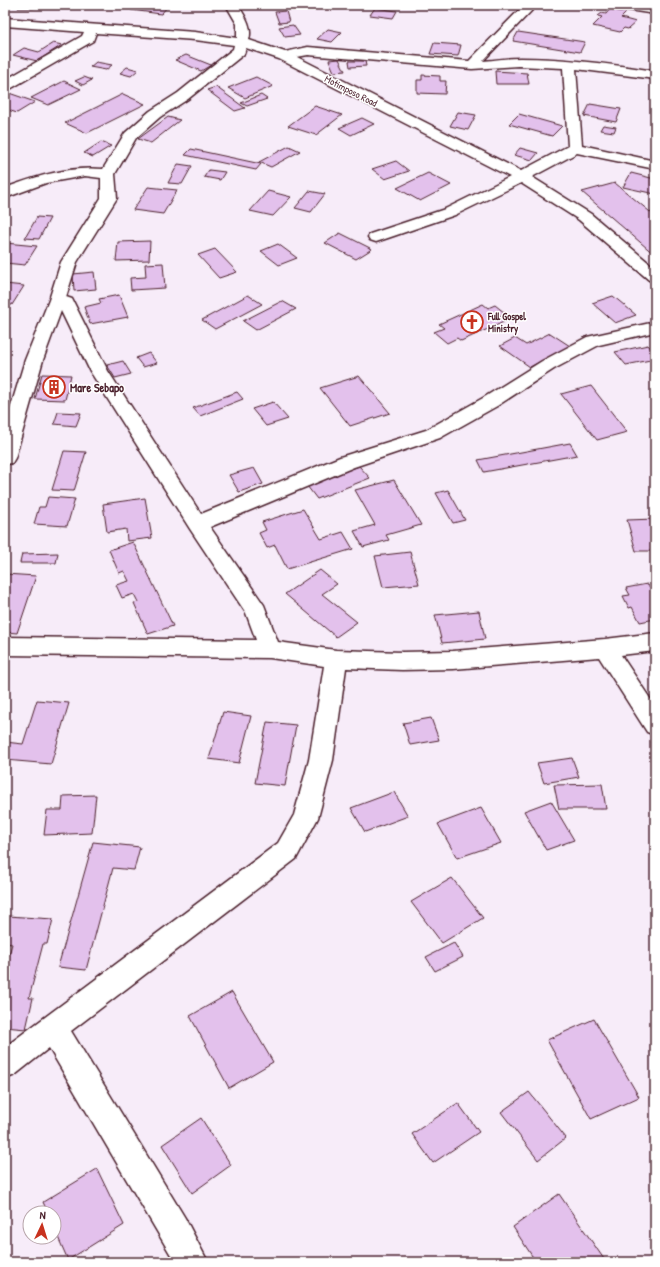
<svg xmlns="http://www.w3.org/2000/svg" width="660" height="1267" viewBox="0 0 660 1267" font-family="'Patrick Hand',sans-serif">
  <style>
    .building { fill: #e3c1ec; stroke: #4a1f2b }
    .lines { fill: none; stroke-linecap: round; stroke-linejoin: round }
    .minor-casing { stroke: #4a1f2b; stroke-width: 3 }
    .minor { fill: #fff; fill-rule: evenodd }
    .labels { text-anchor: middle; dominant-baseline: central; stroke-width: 3; stroke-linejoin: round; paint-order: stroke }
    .far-street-label { font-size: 10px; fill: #4a1f2b; stroke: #fff }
    .far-poi-label { font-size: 10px; font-weight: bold; fill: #4a1f2b; stroke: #fff; text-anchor: start }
    .poi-label { font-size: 12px; font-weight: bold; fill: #4a1f2b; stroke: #fff; text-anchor: start }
  </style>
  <rect width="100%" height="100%" fill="#f7ecf9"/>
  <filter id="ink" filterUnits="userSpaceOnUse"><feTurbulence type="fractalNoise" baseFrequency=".025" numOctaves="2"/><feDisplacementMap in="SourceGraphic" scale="8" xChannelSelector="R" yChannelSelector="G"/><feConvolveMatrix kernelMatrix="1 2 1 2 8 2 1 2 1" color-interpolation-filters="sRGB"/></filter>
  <g filter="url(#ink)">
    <!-- building -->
    <path class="building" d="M19,5H36L34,8H18Z
      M135,5H169L161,14L131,10Z
      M375,8L397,11L393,18L370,15Z
      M610,9L626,13L621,18L636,22L628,29L624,28L620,32L593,26L602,17L598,16L602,13L606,14Z
      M286,11L289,22L279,23L275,12Z
      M293,25L300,35L285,37L279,27Z
      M328,29L342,32L332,42L317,39Z
      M518,32L585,42L580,52L513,41Z
      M53,43L62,45L37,61L13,55L24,48L39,52Z
      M434,43L461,45L458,56L430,54Z
      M186,55L211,65L201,71L175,60Z
      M339,59L345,71L334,72L329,60Z
      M349,61H365L366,66L350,67Z
      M96,62L112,65L106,70L90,67Z
      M127,67L138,70L131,76L120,73Z
      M495,71L527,73L529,84H496Z
      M422,75L440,76V81H446L445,94L417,93V80H422Z
      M84,77L92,80L83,85L75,81Z
      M256,77L273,86L245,98L228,88Z
      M64,81L81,89L48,105L31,98Z
      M216,87L245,108L235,111L207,90Z
      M6,92L35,102L17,113L5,109Z
      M123,94L145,104L87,133L65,123Z
      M261,95L267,99L247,106L241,103Z
      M590,104L621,109L616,122L584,116Z
      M315,106L342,115L316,135L288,126Z
      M458,112L476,115L468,130L450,126Z
      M519,114L562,126L552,136L509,124Z
      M168,117L180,120L151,143L138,139Z
      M362,118L374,124L351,135L339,128Z
      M603,125L616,127L614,132L600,130Z
      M101,142L111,146L93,157L84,153Z
      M289,146L300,151L271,167L259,162Z
      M520,148L538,153L532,160L514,155Z
      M191,149L261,164L256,170L185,155Z
      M396,161L409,171L385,179L372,169Z
      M178,164L192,166L182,184L168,183Z
      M209,170L225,172L220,180L204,177Z
      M428,173L451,185L420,201L397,188Z
      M631,173L655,179V194L623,187Z
      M615,183L655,216V255L582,192Z
      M148,187L177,190L163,214L133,210Z
      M268,191L291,197L273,216L250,211Z
      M309,191L325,194L311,212L295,208Z
      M37,217L50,218L39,239L25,238Z
      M340,233L372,249L356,259L325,243Z
      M150,241L149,260L116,261L118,242Z
      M5,243L37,246L25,265L5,263Z
      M278,244L297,258L279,265L261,251Z
      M215,249L237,272L219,278L198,255Z
      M163,263L165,288L131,290L130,278L146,277L145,264Z
      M94,272L96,289L74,291L73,274Z
      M5,284L24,286L12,305L5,304Z
      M119,295L128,317L90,324L84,307L101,303L99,299Z
      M248,295L262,304L215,329L202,320Z
      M613,296L636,315L615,323L592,303Z
      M282,301L296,309L256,330L243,321Z
      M483,304L488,308L495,305L505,313L499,315L506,321L461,341L457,338L447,343L434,332L444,328L439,324Z
      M550,333L570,346L530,367L500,346L515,338L526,345Z
      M648,345L655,353V359L626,365L615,352Z
      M149,353L157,363L143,367L136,358Z
      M123,361L131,374L115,378L107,365Z
      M42,374L71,375L65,400L35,399Z
      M359,376L390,413L350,426L320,388Z
      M591,386L627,432L597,440L561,394Z
      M237,392L243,399L200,416L193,408Z
      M273,402L288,419L266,426L252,409Z
      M58,412L81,413L76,426L54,424Z
      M570,443L577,455L484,472L478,460Z
      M64,451L86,452L74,491L52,490Z
      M359,466L370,478L317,499L307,486Z
      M254,468L263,484L239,492L229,475Z
      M394,480L421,525L386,535L389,540L363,547L354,531L375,525L355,490Z
      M448,490L465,520L453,523L436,493Z
      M48,497L75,499L67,526L34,524L39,507H45Z
      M145,498L152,538L127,541L126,529L107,532L103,504Z
      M303,509L321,539L343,532L353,549L287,569L275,545L267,548L259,533L266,530L262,522Z
      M655,519V551H636L627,520Z
      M133,542L173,626L148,634L134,603L138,602L134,594L122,598L116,585L129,581L124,571L119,573L109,550Z
      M410,552L419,584L383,587L375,556Z
      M58,553L56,563H20L22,554Z
      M320,570L337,584L322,594L357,622L336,637L285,594Z
      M5,574L36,576L17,633L5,632Z
      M647,584L648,586L655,585V619L640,622L632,607L629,608L623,596L630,595L626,588Z
      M479,611L485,639L442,643L435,615Z
      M37,700L69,703L51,764L5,760V742L23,744Z
      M223,712L251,716L239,763L209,759Z
      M431,718L439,740L410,745L403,723Z
      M267,722L296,725L285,786L255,783Z
      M572,758L579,777L544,783L537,763Z
      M602,784L606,809H559L554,785Z
      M394,792L408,816L365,832L351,808Z
      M96,795L92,833L44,835L47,810H62L63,796Z
      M551,801L574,840L546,850L524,811Z
      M481,808L501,843L457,858L438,824Z
      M93,842L140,847L134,870L113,868L86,970L58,967Z
      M452,878L483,918L442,943L411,902Z
      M650,911H655V926Z
      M8,916L53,919L47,944H43L29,998H33L26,1029L5,1027V968L12,944L5,943V928Z
      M454,943L463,957L435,971L426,957Z
      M232,992L273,1062L229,1088L190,1016Z
      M594,1019L639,1097L591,1119L547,1040Z
      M529,1092L566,1138L538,1160L501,1112Z
      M458,1103L479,1132L433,1163L412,1134Z
      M201,1118L231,1165L192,1193L162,1145Z
      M97,1169L124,1225L68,1260L54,1228V1213H48L43,1202Z
      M559,1194L606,1262H536L513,1227Z"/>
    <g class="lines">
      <!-- minor casing -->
      <g class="minor-casing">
        <path id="minor" d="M226,5H238C245,16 253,27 249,40L285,52L308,47L469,61L524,5H537L483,61C496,60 508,58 520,58C565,58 610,64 655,71V79L576,69L582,145L655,161V169L577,153L532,177L591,214L655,268V281L649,280L579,220L521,183L455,215L382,240L376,242L370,240L368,237L370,234L445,209L510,177L279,59L246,48L244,54L188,99L160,117L136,138L115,174L117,198L77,262L66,297L72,299L108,371L201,514L340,457L426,430L483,398L542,361L587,337L655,322V332L599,345L554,369L497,406L440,438L354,467L210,527L264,605L278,642L336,650L402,652L453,651L605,639L655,633V651L621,655L655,706V735L647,732L599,657L453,669L402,670L346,668L333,760L318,818L296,859L71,1031L185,1218L208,1262H175L49,1048L15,1075L5,1079V1047L278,843L294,815L309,760L324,666L270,658L5,655V637L256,640L246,613L190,529L90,371L61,311L43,360L15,458L12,463L5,464V426L25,360L49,300L61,262L101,198V178L85,176L46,183L5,198V188C37,176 69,166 103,169L125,133L150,111L178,93L233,49L234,45L195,40L96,33L93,41L10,89L5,90V80L82,36L84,32L5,26V18L195,32L237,38V24ZM308,55L472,69L518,66L563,68L568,146L521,171L297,57Z
          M616,5L655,6V14L622,9L618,8Z"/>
      </g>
      <!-- minor -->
      <use href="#minor" class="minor"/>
    </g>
  </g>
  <!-- icons -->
  <defs>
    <g id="church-ring" transform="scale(1.15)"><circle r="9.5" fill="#fff" stroke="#c8321e" stroke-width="1.5"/><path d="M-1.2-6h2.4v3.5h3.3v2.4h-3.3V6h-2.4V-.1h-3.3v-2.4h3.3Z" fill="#c8321e"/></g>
    <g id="building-ring" transform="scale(1.15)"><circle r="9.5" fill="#fff" stroke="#c8321e" stroke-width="1.5"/><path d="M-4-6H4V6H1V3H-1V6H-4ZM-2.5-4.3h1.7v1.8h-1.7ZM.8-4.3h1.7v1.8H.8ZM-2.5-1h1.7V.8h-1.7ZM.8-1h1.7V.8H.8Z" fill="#c8321e"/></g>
  </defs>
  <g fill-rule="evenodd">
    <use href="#church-ring" x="472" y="322"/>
    <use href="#building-ring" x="54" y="387"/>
  </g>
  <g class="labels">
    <!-- far-street labels -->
    <g class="far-street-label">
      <text transform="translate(351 91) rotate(27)">Motimposo Road</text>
    </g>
    <!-- far-poi labels -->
    <g class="far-poi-label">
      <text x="488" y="316">Full Gospel<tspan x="488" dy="12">Ministry</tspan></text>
    </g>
    <!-- poi labels -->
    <g class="poi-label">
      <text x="70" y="387">Mare Sebapo</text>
    </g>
  </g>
  <!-- margin -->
  <rect width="660" height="1267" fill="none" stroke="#fff" stroke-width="20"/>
  <rect x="10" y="10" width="640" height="1247" fill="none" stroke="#4a1f2b" stroke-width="1.5" filter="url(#ink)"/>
  <!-- north arrow -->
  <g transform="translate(42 1225) rotate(4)"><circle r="19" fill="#ffffff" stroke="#b7a5aa"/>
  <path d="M0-3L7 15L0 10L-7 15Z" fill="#c8321e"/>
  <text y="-6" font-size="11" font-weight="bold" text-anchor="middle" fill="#4a1f2b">N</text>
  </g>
</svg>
